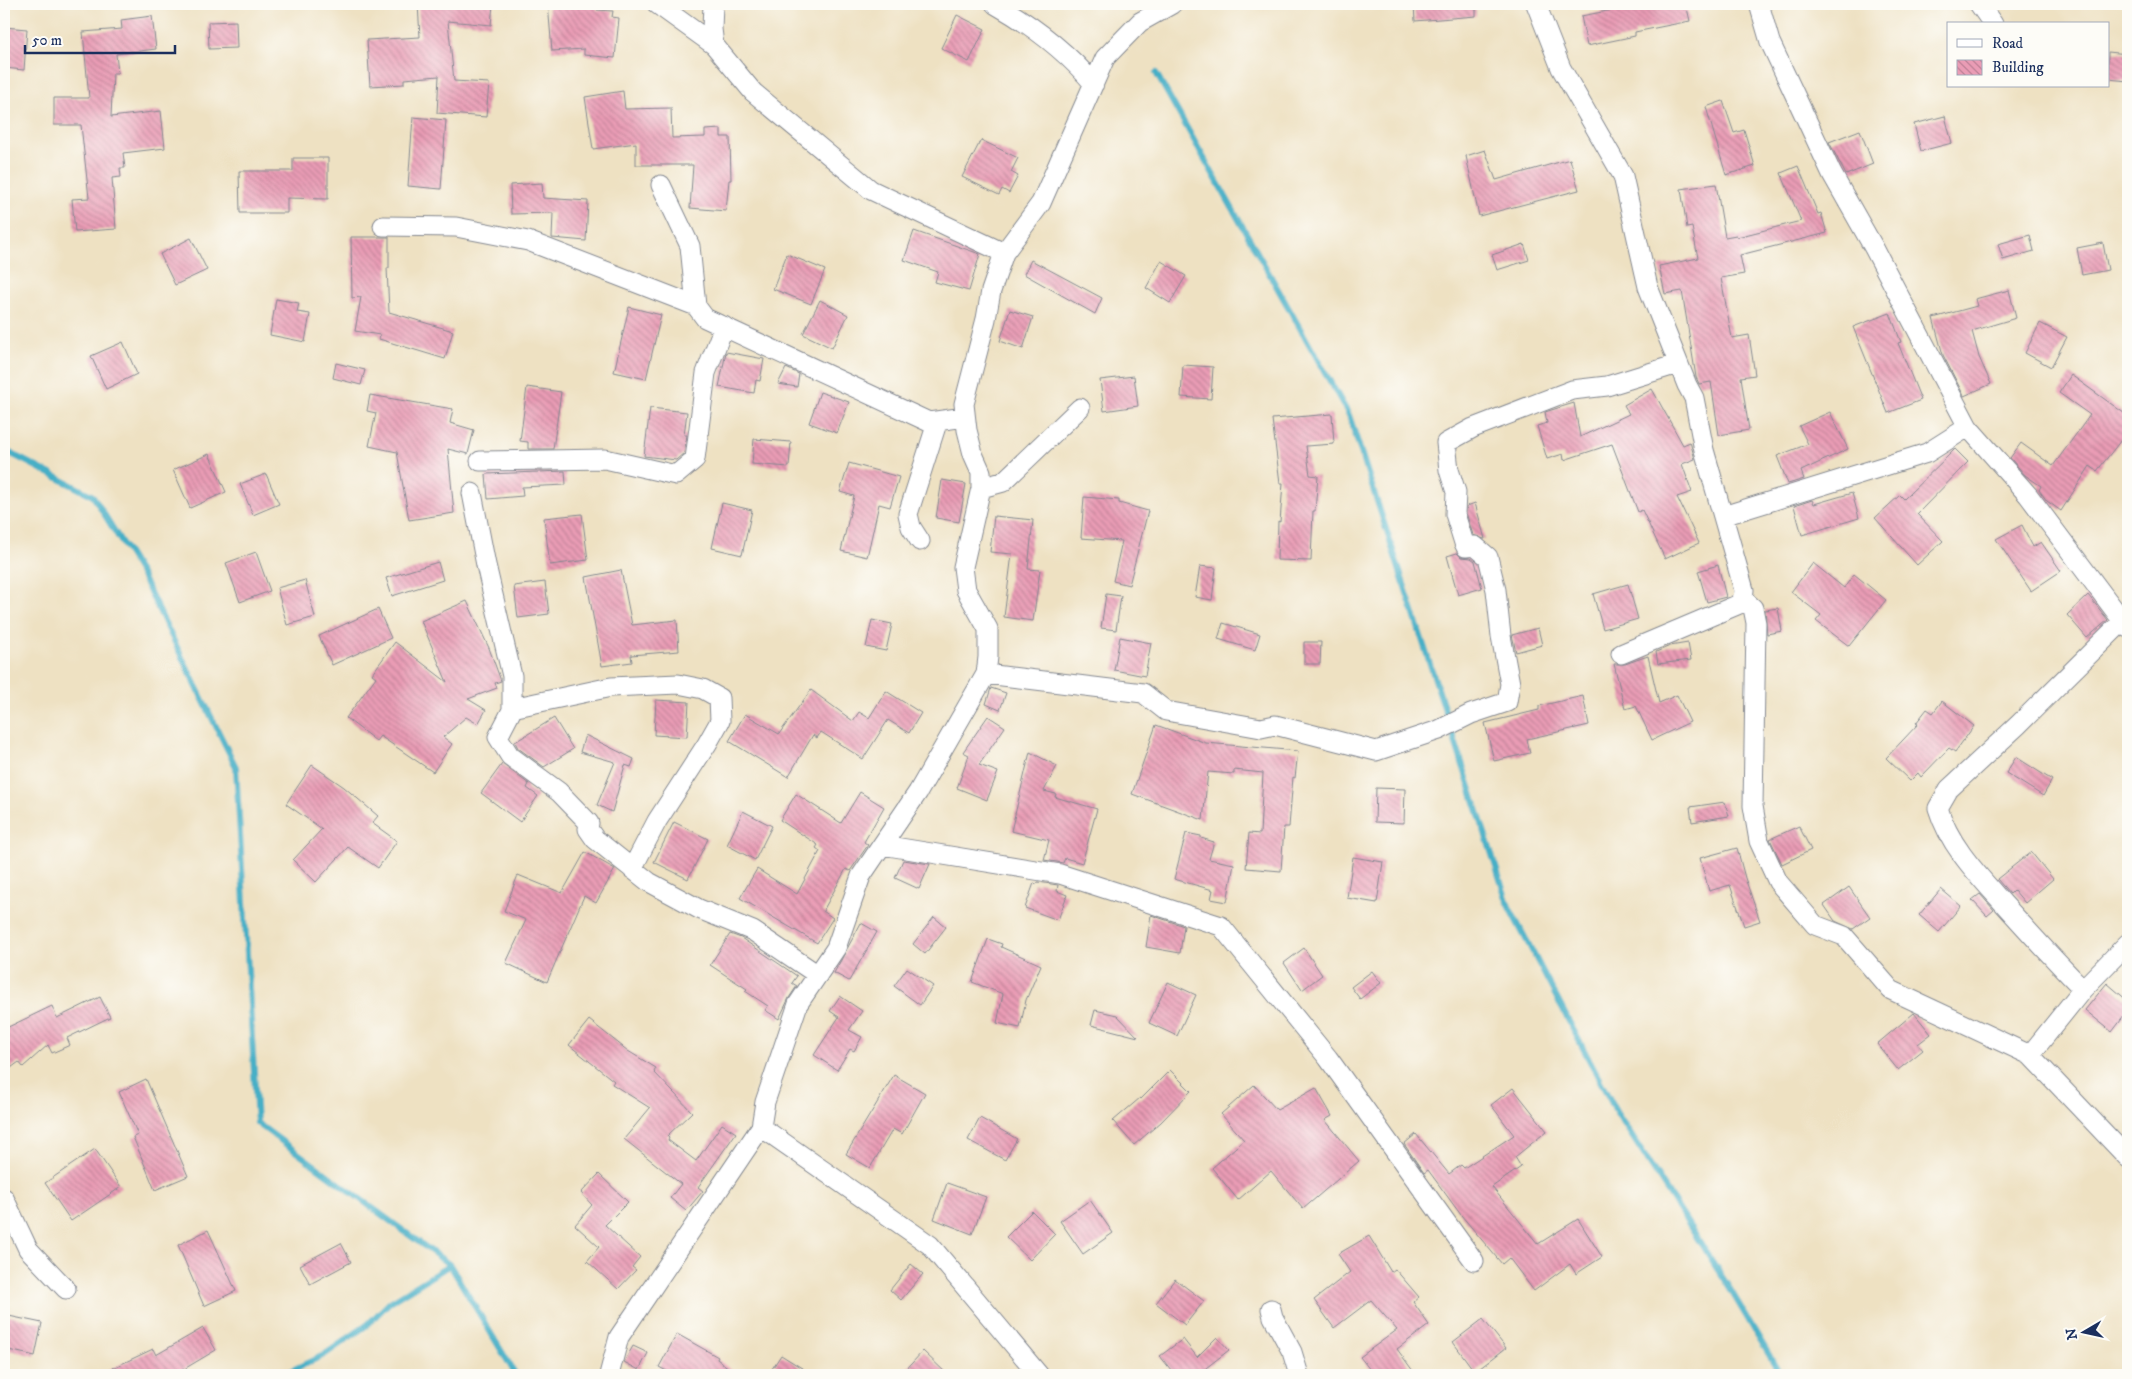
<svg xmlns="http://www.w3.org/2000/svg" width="2132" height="1379" viewBox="0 0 2132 1379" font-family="'IM FELL DW Pica',serif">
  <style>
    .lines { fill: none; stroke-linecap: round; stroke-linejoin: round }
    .stream { stroke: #47afc6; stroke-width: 6 }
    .building { fill: url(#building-back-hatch) }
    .minor-casing { stroke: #848890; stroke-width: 21 }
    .minor { stroke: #fff; stroke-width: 19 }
  </style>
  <defs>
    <pattern id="building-back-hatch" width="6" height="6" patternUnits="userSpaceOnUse" patternTransform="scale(1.25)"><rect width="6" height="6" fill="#ea9cb5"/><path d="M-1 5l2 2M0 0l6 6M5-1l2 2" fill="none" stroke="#bd8096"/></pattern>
  </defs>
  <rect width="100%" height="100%" fill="#fdfcf7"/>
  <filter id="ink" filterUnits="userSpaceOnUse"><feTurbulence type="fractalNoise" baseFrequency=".02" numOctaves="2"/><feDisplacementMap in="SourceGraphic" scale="10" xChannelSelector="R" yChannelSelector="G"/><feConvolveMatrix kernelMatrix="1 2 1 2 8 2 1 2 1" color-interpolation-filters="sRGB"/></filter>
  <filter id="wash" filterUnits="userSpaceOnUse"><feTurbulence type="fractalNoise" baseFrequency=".0096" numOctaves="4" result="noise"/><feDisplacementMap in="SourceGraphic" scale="20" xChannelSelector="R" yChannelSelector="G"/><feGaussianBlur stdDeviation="1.12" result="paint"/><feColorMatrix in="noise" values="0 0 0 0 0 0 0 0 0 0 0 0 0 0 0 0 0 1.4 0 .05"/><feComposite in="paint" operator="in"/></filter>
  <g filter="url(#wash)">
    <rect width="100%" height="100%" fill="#eee1c2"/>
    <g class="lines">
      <!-- stream -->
      <path class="stream" d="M1156,73L1349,415L1509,907L1617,1113L1730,1289L1781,1375
        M4,450L93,496L141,574L236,767L257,1123L450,1265L516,1375
        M282,1375L324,1355L367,1325L390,1302L450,1265"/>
    </g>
    <g id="blocks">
      <!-- building -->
      <path class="building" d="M418,4H493L491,25L448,21L454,81L489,83L486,117L437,113L439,76L404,79V84L370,86L367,40L420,37Z
        M548,4H597V10L613,11L612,17L619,18L615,58L584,55V49L552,51Z
        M1414,4H1476V16L1415,21Z
        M1644,4H1686L1690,21L1635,32V36L1587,46L1581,16Z
        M957,15L985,29L969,62L941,48Z
        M152,16L156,49L116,54L118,73H113L111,117L161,111L165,148L123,153L125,168H120L121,177L112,178L116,229L75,232L72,199L89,198L81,125H54V98H89L83,32L122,29L121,20Z
        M236,21L237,48L209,49L208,22Z
        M4,27L27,29L24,70L4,68Z
        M2108,52L2128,54V81L2108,79Z
        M623,91L625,109L671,108L672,138L705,137V130L721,129V137H730L731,180H729L726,211L690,208L693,165H636V143L593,149L585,97Z
        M1723,101L1734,133L1744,130L1755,166L1726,175L1706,107Z
        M1945,116L1952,143L1921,151L1914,124Z
        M413,117L446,120L441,189L408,186Z
        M1860,130L1873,164L1846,175L1829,142Z
        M981,140L1018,158L1011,172L1018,176L1009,193L1002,189L999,195L962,177Z
        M1485,150L1496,180L1570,159L1579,190L1479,216L1466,156Z
        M293,158H328V199L287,198V213H240L239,171H293Z
        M1798,166L1818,214L1821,213L1827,233L1740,255L1744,274L1721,278L1732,338L1749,335L1755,375L1741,377L1749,430L1719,435L1711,382L1699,384L1696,377L1682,291L1665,294L1659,266L1698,258L1692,227L1687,228L1681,189L1716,184L1725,237L1736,235L1737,237L1801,221L1781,173Z
        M542,183L543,198L588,201L586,241L552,238L553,213L511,214L510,185Z
        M914,231L980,254L969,291L935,282L938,272L904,260Z
        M2030,235L2034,251L2003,260L1998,244Z
        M351,237H389V268H387L389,312L453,331L445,359L379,339L380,335L355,331L361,297L352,298Z
        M191,238L207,270L175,285L160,254Z
        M2103,243L2108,270L2082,275L2077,248Z
        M1524,244L1529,260L1497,270L1492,255Z
        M787,254L825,270L811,304L773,289Z
        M1031,260L1102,298L1095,314L1024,274Z
        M1161,261L1186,276L1170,303L1146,288Z
        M2009,290L2016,318L1972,331L1979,357L1991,384L1964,396L1943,355L1933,318L1977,306L1975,299Z
        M276,299L299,303L297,312L310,314L305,342L270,335Z
        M820,300L848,315L832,348L803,334Z
        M629,307L661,315L646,379L614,372Z
        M1010,310L1033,317L1023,349L1000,341Z
        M1890,313L1901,342L1898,343L1921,400L1888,413L1853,327Z
        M2040,323L2067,337L2051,367L2025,353Z
        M123,342L137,374L106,389L91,356Z
        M726,352L764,359L760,381L756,380L754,393L719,387Z
        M336,363L365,370L361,385L333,378Z
        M1183,365L1213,367L1211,399L1181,397Z
        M786,368L799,374L797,387L778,384Z
        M2071,375L2128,416V431L2097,471L2090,466L2061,511L2047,501L2039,490L2041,486L2025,475L2010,458L2021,443L2053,466L2090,415L2059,393Z
        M1134,376L1138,406L1104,411L1100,380Z
        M527,387L561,392L553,449H528V442L520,441Z
        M1652,389L1683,445L1690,442L1695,459L1682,464L1692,492L1677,497L1699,543L1665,559L1642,510L1638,512L1612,444L1564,460L1563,454L1547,459L1537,426L1547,423L1545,412L1574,403L1580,437L1629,414L1624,405Z
        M820,392L849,402L837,433L809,423Z
        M370,395L453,409L450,423L474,430L468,454L448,449L454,513L409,520L397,452L369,446L376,413L367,411Z
        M650,408L687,412L684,435H687L684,453L676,460L644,456Z
        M1830,412L1848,449L1801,471L1804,479L1788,484L1777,456L1808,444L1799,426Z
        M1332,414L1334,444L1306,446L1310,475L1318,476L1315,511H1313L1311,561L1277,560L1278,521L1280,522L1283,483H1280L1272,419Z
        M754,439L791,442L789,467L752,464Z
        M1955,449L1968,462L1917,514L1943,541L1917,565L1875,518L1900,495L1904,499Z
        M209,454L226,492L190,508L173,470Z
        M849,463L899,477L890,507L879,504L867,557L841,551L854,496L840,492Z
        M565,471L566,485L522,487L523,496L488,499L486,474Z
        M266,474L279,504L253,515L240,484Z
        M942,480L966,484L959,522L936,518Z
        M1852,493L1859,518L1802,535L1794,506L1812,500L1814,504Z
        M1084,497L1119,500V503L1148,511L1129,585L1113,581L1122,541L1081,538Z
        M722,503L752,510L742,555L712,548Z
        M1475,503L1485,539H1484L1473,535L1466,513L1467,506Z
        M582,514L588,560L550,565L544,518Z
        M994,516L1033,520L1028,569L1040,570L1033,621L1004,617L1012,554L990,552Z
        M2022,525L2033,547L2041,542L2061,571L2031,591L1996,539Z
        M256,552L270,591L240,602L226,563Z
        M1457,553L1461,557L1471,558L1475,561L1482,588L1458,595L1447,556Z
        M438,562L443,580L392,596L386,578Z
        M1813,563L1844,588L1854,574L1886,600L1849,646L1816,621L1821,615L1791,592Z
        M1718,565L1726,597L1707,602L1698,571Z
        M1200,566L1216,568L1212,600L1195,597Z
        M621,570L632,625L677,620L679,651L631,655L632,662L602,666L586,577Z
        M305,580L315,617L287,625L277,588Z
        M545,582L549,614L518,618L514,586Z
        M1628,584L1638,619L1603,629L1593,594Z
        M1106,594L1121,596L1116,630L1101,628Z
        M2088,595L2108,620L2087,638L2067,615Z
        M467,601L489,648L501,681L495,683L497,688L468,699L486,710L478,724L466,717L443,737L452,744L433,772L380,736L376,741L346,718L376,677L372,674L395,642L447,682L421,621Z
        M1778,608L1782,631L1767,634L1765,610Z
        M378,609L391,638L332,665L319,636Z
        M872,620L892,624L886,651L866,647Z
        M1223,623L1260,634L1255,650L1218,639Z
        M1538,628L1542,645L1516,652L1512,635Z
        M1120,637L1151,643L1145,676L1114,670Z
        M1304,642H1321L1320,664H1304Z
        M1688,643L1691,660L1658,664L1656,652L1670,646Z
        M1648,656L1659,703L1677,695L1690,722L1652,740L1636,706L1625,709L1614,664H1625Z
        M991,688L1006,693L1000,710L986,704Z
        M811,690L853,721L859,712L869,718L886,691L921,713L909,733L888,720L863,759L821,732L817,738L813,735L788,777L729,741L745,714L779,734Z
        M1583,696L1589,725L1527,739L1530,753L1494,761L1485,723L1539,710V706Z
        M656,700L689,702L687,737L654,735Z
        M1942,701L1974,726L1955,752L1949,748L1921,777L1918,773L1910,781L1886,758L1918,724L1916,723L1927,709L1933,713Z
        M988,716L1005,727L979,765L998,772L987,800L957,788L969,755L963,752Z
        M554,718L573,749L544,767L518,748L515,742Z
        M1156,725L1206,743L1298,751L1295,778L1293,777L1289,827H1284L1281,871L1246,868L1249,833L1260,834L1263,773L1234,770V774L1208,772L1203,820L1132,794Z
        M585,735L634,759L631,767L625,765L612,812L597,805L615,762L580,752Z
        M1030,752L1057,766L1044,791L1056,794L1055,797L1097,809L1082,863L1065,858L1063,863L1044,860L1049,840L1011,831Z
        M2016,757L2052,780L2043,796L2006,773Z
        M502,764L529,784L527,788L538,796L520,822L481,793Z
        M312,765L344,787L378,816L372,823L397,841L378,868L348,847L316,882L293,860L322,829L286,804Z
        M1376,788L1405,789L1404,823L1375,822Z
        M860,792L884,807L864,842L868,845L850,871L846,869L823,911L833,918L817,943L740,898L757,869L797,894L820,851L816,848L818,845L780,820L796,794L841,823Z
        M1725,802L1729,816L1692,822L1690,807Z
        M743,811L772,826L755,860L727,845Z
        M674,822L708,839L688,879L654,862Z
        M1799,826L1811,850L1782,864L1770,839Z
        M1186,833L1201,836V838L1214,842L1209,859L1234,864L1227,902L1211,899L1213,890L1174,879Z
        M1737,848L1745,878L1760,921L1744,926L1730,885L1709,891L1700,858Z
        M585,852L615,869L596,903L584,896L547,982L506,963L526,920L504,911L518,875L562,893Z
        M2031,852L2053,879L2025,903L2014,890L2010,894L1997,879Z
        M1353,857L1383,862L1377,903L1347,898Z
        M903,860L930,864L919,889L895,878Z
        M1038,882L1058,885L1057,891L1067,895L1058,920L1025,908L1034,883L1037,884Z
        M1849,887L1870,917L1853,929L1835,921L1824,905Z
        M1941,889L1961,906L1939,932L1919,915Z
        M1980,894L1994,910L1987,916L1972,900Z
        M1151,915L1184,926L1180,953L1146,947Z
        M934,917L946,927L925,954L913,944Z
        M861,923L877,932L849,981L834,973Z
        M730,934L741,938L797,976L792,983L797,986L789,998L779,1019L765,1010L768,1006L745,991L747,989L710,965Z
        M988,939L1002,944L1001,947L1041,965L1026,1000L1020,1028L997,1023L1003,994L972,982Z
        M1304,948L1322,975L1302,990L1284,963Z
        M907,968L933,986L920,1005L894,986Z
        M1372,971L1381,983L1360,999L1351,987Z
        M1168,982L1196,995L1177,1036L1149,1023Z
        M2107,983L2128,1001V1011L2112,1032L2085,1010Z
        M840,996L862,1011L849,1030L862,1037L854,1051L850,1049L837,1070L814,1055L839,1017L830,1011Z
        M100,997L110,1017L67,1038L70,1045L52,1053L48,1045L23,1067L19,1062L4,1073V1029L52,1006L57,1018Z
        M1095,1010L1117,1015L1138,1037L1091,1025Z
        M1914,1013L1931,1034L1918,1044L1923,1050L1898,1070L1877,1044Z
        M589,1020L628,1051L656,1068L654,1072L692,1112L667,1136L669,1138L668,1140L696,1161L722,1124L736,1133L698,1187L703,1191L686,1211L670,1198L681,1184L624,1139L650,1108L612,1084L614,1081L569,1045Z
        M1170,1070L1191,1091L1161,1122L1134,1145L1113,1121L1140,1098L1141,1099Z
        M894,1075L925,1093L902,1134L893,1129L870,1168L846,1154Z
        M146,1079L188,1176L155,1190L133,1137L138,1135L119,1092Z
        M1254,1085L1277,1110L1316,1088L1332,1116L1325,1120L1359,1161L1303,1209L1271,1171L1238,1200L1212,1168L1244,1140L1221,1114Z
        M1513,1088L1547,1131L1515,1157L1521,1167L1492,1187L1538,1244L1578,1219L1602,1257L1576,1274L1570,1264L1534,1291L1509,1258L1502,1264L1461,1215L1428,1170L1424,1173L1404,1144L1416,1134L1449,1174L1461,1165L1464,1168L1514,1135L1491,1105Z
        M980,1118L1017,1139L1005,1160L968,1140Z
        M95,1149L121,1187L71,1221L45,1183Z
        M599,1174L628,1202L605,1225L640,1257L632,1267L636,1270L618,1289L587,1261L599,1247L575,1225L592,1205L581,1193Z
        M947,1183L986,1197L972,1234L934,1219Z
        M1090,1200L1113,1233L1083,1254L1060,1221Z
        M1032,1211L1055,1234L1030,1260L1006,1237Z
        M208,1230L236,1291L204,1306L178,1245Z
        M1369,1236L1391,1272L1395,1269L1419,1297L1413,1302L1429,1325L1397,1349L1416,1375H1374L1360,1357L1397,1330L1371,1300L1334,1328L1314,1300L1350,1272L1338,1254Z
        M341,1243L351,1262L310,1284L300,1265Z
        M911,1264L923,1274L901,1300L890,1290Z
        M1175,1279L1204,1301L1185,1325L1156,1303Z
        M4,1315L42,1323L35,1356L4,1349Z
        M1483,1319L1506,1348L1475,1372L1453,1342Z
        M203,1328L216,1350L174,1375H98L153,1349L156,1355Z
        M677,1334L718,1357L717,1359L738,1375H674L659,1367Z
        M1217,1337L1229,1350L1197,1375H1175L1160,1356L1183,1339L1197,1357Z
        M633,1346L648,1353L639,1370L624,1362Z
        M923,1351L948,1375H901Z
        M781,1355L813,1375H768Z"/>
    </g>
  </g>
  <g filter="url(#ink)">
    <use href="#blocks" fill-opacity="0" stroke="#848890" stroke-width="1"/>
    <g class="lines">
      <!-- minor casing -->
      <g class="minor-casing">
        <path id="minor" d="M657,4L714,45L712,29L713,4
          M995,4C1032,25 1066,51 1094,84
          M1536,4L1561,68L1623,176L1648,287L1687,385L1694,398L1704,450L1744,590L1743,599L1737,605L1621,654
          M1759,4L1770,42L1832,174L1874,248L1968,427L2028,495L2128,628
          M1979,4L1993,24
          M714,45L753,92L871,190L1004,253
          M661,185L690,246L696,306L705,318L929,422L965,417
          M383,226L456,227L528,241L696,306
          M480,461L605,459L676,475L695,459L706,373L724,326
          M981,488L1003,482L1080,408
          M472,493L486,565L512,676V710L498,737L510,756L559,792L589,823L588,829L595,839L649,882L699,909L753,931L818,975
          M1723,516L1927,453L1968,427
          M920,541L911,527L908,514L937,423
          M1743,599L1753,608L1756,623L1753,806L1759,841L1778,882L1815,925L1844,936L1891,990L2030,1055L2128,1158
          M986,674L1143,693L1166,711L1261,728L1275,725L1376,751L1439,730L1471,714L1507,702L1510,684L1501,636L1496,590L1488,557L1475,546L1466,547L1464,543L1455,514L1456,492L1449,470L1446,443L1473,428L1572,390L1607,386L1678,364
          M512,708L611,687L678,684L703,689L719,698L720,721L707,744L657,821L632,869
          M882,845L1060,874L1221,926L1328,1058L1474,1261
          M2083,989C2055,961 2029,932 2002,902C1977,874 1949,845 1938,808L1949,789L2018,725L2123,621
          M2030,1055L2083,989L2128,943
          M761,1127L930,1245L1039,1375
          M4,1198L28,1249L66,1289
          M1271,1309L1273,1317L1292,1352L1299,1375
          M609,1375L619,1337L761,1127L765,1102L798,1004L836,948L861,876L918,792L986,674L988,657V629L966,590L963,567L981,488V472L973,454L967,430L964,404L986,319L991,291L1004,253L1041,203L1105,58L1140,22L1172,4"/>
      </g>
      <!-- minor -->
      <use href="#minor" class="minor"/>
    </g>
  </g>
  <!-- margin -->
  <rect width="2132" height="1379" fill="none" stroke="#fdfcf7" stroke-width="20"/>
  <!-- legend -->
  <rect x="1947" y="22" width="162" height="65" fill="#fdfcf7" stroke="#a3aaba"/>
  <rect x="1957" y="39" width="25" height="8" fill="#ffffff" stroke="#a3aaba"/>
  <text x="1992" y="48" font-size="15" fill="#1b2f5e">Road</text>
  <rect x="1957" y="60" width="25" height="15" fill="url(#building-back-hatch)" stroke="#a3aaba"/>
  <text x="1992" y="72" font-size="15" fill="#1b2f5e">Building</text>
  <!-- north arrow -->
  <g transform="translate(2084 1332) rotate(261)" stroke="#fdfcf7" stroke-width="4" paint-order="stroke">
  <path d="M0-4L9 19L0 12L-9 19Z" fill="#1b2f5e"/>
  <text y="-8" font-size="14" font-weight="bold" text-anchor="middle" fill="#1b2f5e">N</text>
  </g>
  <!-- scale -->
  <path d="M25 45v8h150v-8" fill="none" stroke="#1b2f5e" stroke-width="2.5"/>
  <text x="32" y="45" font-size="15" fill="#1b2f5e" stroke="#fdfcf7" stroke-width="4" paint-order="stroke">50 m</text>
</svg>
